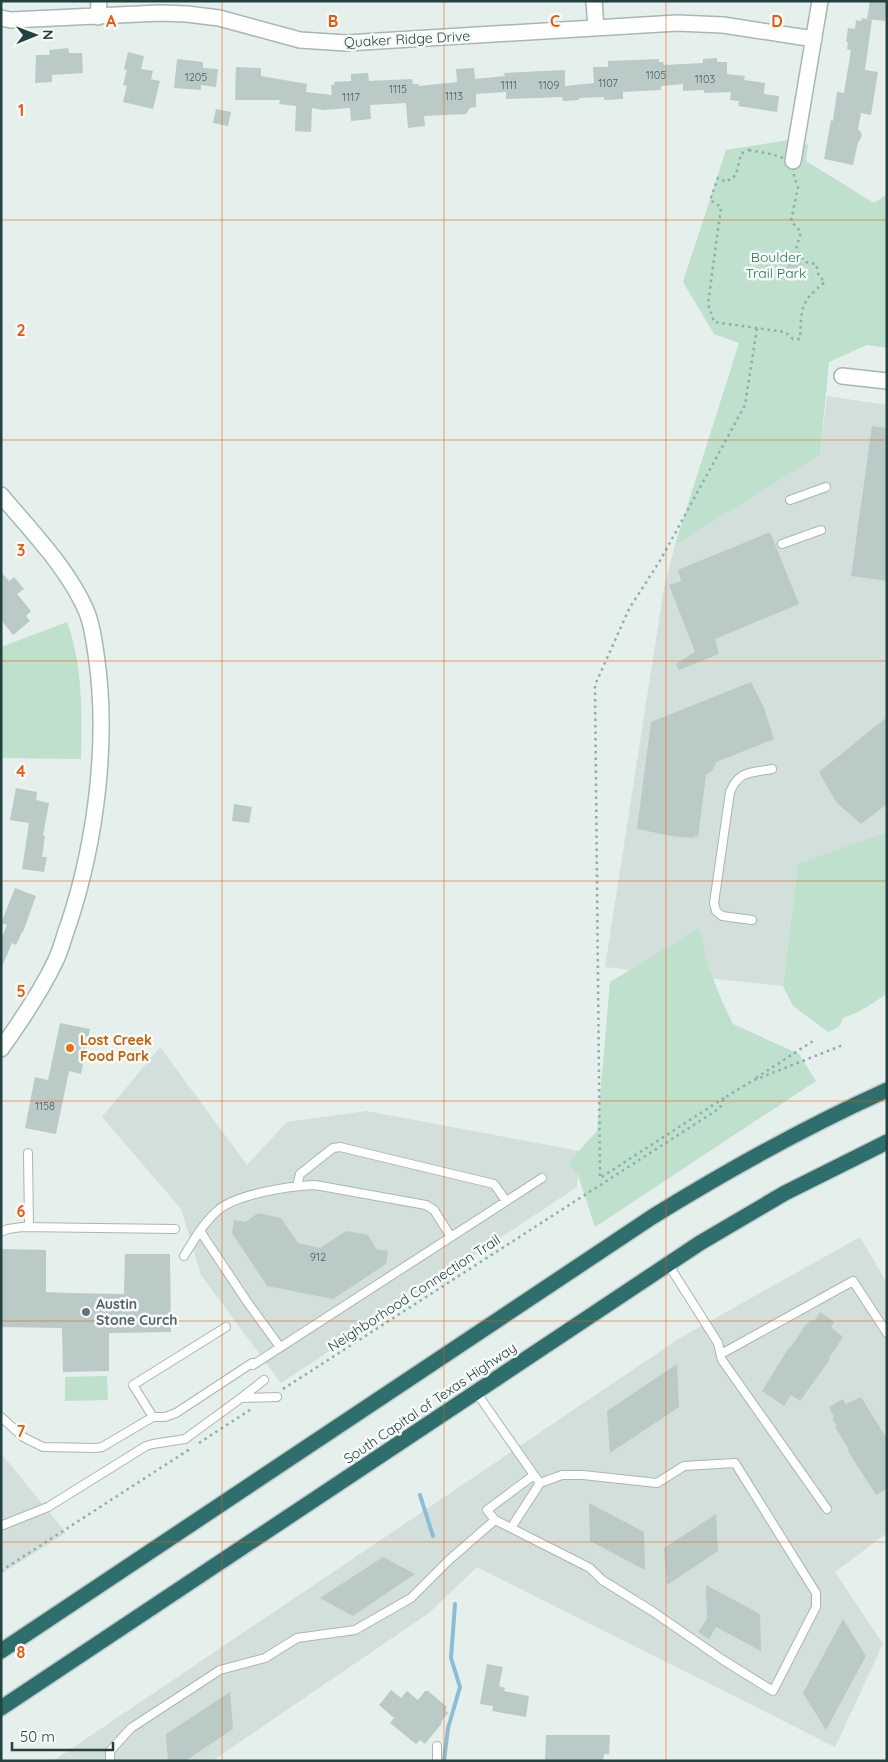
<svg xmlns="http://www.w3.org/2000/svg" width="888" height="1762" viewBox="0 0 888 1762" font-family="Quicksand,sans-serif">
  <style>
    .built { fill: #d3dfdb }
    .green { fill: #bee0cd }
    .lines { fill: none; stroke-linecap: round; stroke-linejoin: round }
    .stream { stroke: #8cbdd4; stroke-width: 4 }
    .building { fill: #bacac6 }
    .lane-casing { stroke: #a7b7b5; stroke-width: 10 }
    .street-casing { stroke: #a7b7b5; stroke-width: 18 }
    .secondary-casing { stroke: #a3bbb7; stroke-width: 18 }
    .highway-casing { stroke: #c1cac9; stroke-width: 18 }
    .path { stroke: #85b3ac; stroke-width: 2.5; stroke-dasharray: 2.5 4; stroke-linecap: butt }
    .lane { stroke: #fff; stroke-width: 8 }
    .street { stroke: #fff; stroke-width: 15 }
    .secondary { stroke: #fff; stroke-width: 15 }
    .highway { stroke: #2e6f6d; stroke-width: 15 }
    .grid { fill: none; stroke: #e8590c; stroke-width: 1; stroke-opacity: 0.55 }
    .food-dot { fill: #e8710a; stroke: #f6fbf9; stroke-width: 2 }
    .worship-dot { fill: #6b7280; stroke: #f6fbf9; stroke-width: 2 }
    .labels { text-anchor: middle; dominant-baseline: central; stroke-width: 5; stroke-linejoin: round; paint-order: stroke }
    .number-label { font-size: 11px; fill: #496361 }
    .street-label { font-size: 14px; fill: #23413f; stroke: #f6fbf9 }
    .park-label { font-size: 14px; fill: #2c7a58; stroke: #f6fbf9 }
    .food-label { font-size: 14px; font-weight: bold; fill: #c56008; stroke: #f6fbf9; text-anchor: start }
    .worship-label { font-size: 14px; font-weight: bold; fill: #5b616d; stroke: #f6fbf9; text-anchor: start }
    .grid-label { font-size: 16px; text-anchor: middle; font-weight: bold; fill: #e8590c; stroke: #f6fbf9; stroke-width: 5; stroke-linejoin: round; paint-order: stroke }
  </style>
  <rect width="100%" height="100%" fill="#e5efec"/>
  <!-- built -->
  <path class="built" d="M827,396L887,405V832L798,865L783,986L605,967L664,588L675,545L820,455Z
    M160,1047L247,1165L287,1122L367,1111L579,1151L577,1187L281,1383L201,1275L181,1209L102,1117Z
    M860,1237L887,1283V1533L835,1572L883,1644L835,1747L477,1567L429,1613L212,1761H53L680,1338Z
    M1,1453L66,1533L1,1574Z"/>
  <!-- green -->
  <path class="green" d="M789,140L808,145L806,161L874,203L884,196H887V348L867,345L829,362L820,455L675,545L739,343L714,334L683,282L726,150Z
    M67,622C83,665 82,714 81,759L1,758V647Z
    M887,832V994L860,1011L843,1018L839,1027L828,1032L793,1006L783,986L798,864Z
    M699,928L709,968L721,999L733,1024L799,1054L816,1081L595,1227L578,1175L568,1163L597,1131L610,982Z
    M107,1376L108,1400L65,1401V1377Z"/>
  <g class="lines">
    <!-- stream -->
    <path class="stream" d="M420,1495L433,1536
      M444,1761L448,1728L460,1687L451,1658L455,1604"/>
  </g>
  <!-- building -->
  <path class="building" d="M870,1H887L885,21L867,19Z
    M862,18L872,20L865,70L878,72L871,115L861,113L858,129L862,134L860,140L858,142L853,165L824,159L831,120L833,121L837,92L844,93L851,50L847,49L848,42H846L848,28L855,29L856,20L861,21Z
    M68,48L69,53H82L83,73L52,75V82L35,83L36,55H50L49,50Z
    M128,52L144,56L141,69L153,71L151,79L160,81L153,109L123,102L127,86L123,85L127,70L124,69Z
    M717,58V62H727V74L745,76L744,80L765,83L764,94L779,96L777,112L738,106L739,101L730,100L731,92L704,93V90L683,91V84L661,86V90L623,92V99L604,100V97L579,98V100L563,101L562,97L506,99V92L476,94V107L470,108L466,114L424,116L425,126L408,128L406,103L370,105L371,119L351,121L350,108L323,110L312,108L311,132L295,131L296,106L279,104L280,100H235L236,67L261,68V76L307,84L306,92L332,95L331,85H334V82L351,81V74L368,73L369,81L412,79L413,84H419V86L457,82L456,69L474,68L475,79L505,76L504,73L563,70L565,71V86L594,83L593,67H608V61L659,59V62H663L664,65L703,63V59Z
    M177,59L203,62V68L218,69L216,87L201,85V90L174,88Z
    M216,109L231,112L228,126L213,123Z
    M793,251L803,265L788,270L785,258Z
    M872,426L887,428V581L851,576Z
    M770,532L799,604L715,639L719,654L679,670L676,664L695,652L669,585L681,581L678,570Z
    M1,572L9,581L14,577L24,589L17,594L31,611L26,616L30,621L13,635L1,620Z
    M751,682L764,708L774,739L716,762L713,770L706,775L698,837L694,836V838L672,836L637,829L651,722Z
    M887,717V804L861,824L836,802L819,772Z
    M16,788L37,792L36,800L49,803L43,835L45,836L42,857H47L44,872L22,869L29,823L10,820Z
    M234,804L252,807L249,823L232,821Z
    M15,888L36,896L23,932H22L16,945L12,943L1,969V939L7,925L1,923Z
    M60,1023L90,1029L81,1074L69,1071L56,1134L25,1128L35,1077L48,1080Z
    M258,1213L281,1218L298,1243L320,1248L346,1231L368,1235L376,1249L388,1251L386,1264L333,1299L267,1286L232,1233L234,1220L245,1222Z
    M1,1249L46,1250V1292L69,1293L124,1294L125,1254H170L171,1332L109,1333V1371L63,1372L62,1328L1,1327Z
    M820,1312L834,1322L831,1327L843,1337L829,1358L830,1359L800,1401L791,1395L784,1406L762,1391L790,1346L791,1347L805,1326L811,1320L814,1321Z
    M677,1364L679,1407L610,1453L607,1411Z
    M861,1397L887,1439V1489L876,1495L848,1451L849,1450L835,1427L837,1426L832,1418L834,1417L829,1407L843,1399L846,1404Z
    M589,1503L644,1532L645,1570L590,1541Z
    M716,1514L718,1551L667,1585L664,1548Z
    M383,1557L415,1574L353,1616L320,1598Z
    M706,1585L760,1614L761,1651L716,1627L709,1639L698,1632L707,1619Z
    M843,1619L866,1656L826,1730L803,1693Z
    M487,1664L503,1667L499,1686L505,1688L504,1691L529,1696L526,1717L492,1711L493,1706L480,1704Z
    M391,1690L401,1698L407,1691L418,1700L425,1691H428L447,1707L445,1710L448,1713L441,1722L442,1723L425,1744L420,1740L416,1744L390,1723L394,1718L379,1705Z
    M230,1692L233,1729L185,1761H168L166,1734Z
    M546,1735H610L609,1754H604L603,1761H545Z"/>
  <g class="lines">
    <!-- lane casing -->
    <g class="lane-casing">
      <path id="lane" d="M790,500L826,487
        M782,544L821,530
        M752,920L722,916L716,911L714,903L730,792C739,770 751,773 772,769
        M28,1153L29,1227
        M297,1186L300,1174L333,1148L340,1147L494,1184L506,1201
        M200,1231L248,1303L280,1347
        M1,1232L8,1229L22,1227L175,1229
        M184,1256C193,1241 203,1224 216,1212C234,1194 290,1186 315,1185L426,1205L434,1210L451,1237
        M668,1264L718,1343L722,1360L827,1509
        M721,1354L853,1281L887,1333
        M253,1365L542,1178
        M264,1380L241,1398L277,1397
        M1,1417L23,1437L43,1447L95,1448L102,1447L153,1417H165L176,1413L252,1363
        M153,1417L133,1385L226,1327
        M534,1475L540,1483L511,1528L590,1568L602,1580L652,1611L723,1660L773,1691L816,1607V1593L735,1463L684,1466L657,1483L583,1475H562L540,1483
        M495,1520L511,1528
        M3,1525L48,1507L146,1446L153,1444L185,1439L241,1398
        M437,1746V1761
        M110,1761V1751L131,1728L220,1670L265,1658L297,1638L355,1630L411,1598L449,1560L495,1520L487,1510L534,1475L476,1392"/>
    </g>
    <!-- street casing -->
    <g class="street-casing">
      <path id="street" d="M594,1L596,28
        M98,17L99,1
        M1,18L11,20L160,13L187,14L219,18L300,40L346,43L677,23L723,25L814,39
        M793,161L820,1
        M842,376L887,381"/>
    </g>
    <!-- secondary casing -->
    <g class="secondary-casing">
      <path id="secondary" d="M1,495C31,531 67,567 86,610C92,624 94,640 96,654C109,740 96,841 69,923C64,936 61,950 55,962C40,993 21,1021 1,1049"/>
    </g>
    <!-- highway casing -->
    <g class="highway-casing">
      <path id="highway" d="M1,1651L652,1217C728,1170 805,1127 887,1090
        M1,1708L700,1243L785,1193L887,1142"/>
    </g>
    <!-- path -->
    <path class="path" d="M749,150L771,154L793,161L794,177L798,187L791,221L801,232L796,249L805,262L816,264L819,276L825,282C799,303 802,307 800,339H793L785,332L714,322L708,304L721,207L710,200L718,178L726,182L736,175L741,154Z
      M756,1078L816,1039
      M724,1098L600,1178L595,685L629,609L661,559L745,405L757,328
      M283,1389L720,1108L724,1098L752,1081L843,1045
      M199,1443L253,1408
      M1,1571L190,1449"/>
    <!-- lane -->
    <use href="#lane" class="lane"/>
    <!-- street -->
    <use href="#street" class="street"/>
    <!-- secondary -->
    <use href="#secondary" class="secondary"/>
    <!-- highway -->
    <use href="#highway" class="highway"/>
  </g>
  <!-- grid -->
  <path class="grid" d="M222,1V1761M444,1V1761M666,1V1761M1,220H887M1,440H887M1,661H887M1,881H887M1,1101H887M1,1321H887M1,1542H887"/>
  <!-- markers -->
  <circle class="food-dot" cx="70" cy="1048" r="5"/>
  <circle class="worship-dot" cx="86" cy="1312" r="5"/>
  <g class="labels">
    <!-- number labels -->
    <g class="number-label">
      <text x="656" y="75">1105</text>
      <text x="196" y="77">1205</text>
      <text x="705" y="79">1103</text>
      <text x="608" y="83">1107</text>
      <text x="509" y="85">1111</text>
      <text x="549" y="85">1109</text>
      <text x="398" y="89">1115</text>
      <text x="454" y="96">1113</text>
      <text x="351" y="97">1117</text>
      <text x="45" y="1106">1158</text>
      <text x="318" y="1257">912</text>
    </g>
    <!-- street labels -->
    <g class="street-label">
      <text transform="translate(407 39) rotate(-3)">Quaker Ridge Drive</text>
      <text transform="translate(414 1293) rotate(-33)">Neighborhood Connection Trail</text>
      <text transform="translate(430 1403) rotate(-34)">South Capital of Texas Highway</text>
    </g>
    <!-- park labels -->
    <g class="park-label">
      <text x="776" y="257">Boulder<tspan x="776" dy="16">Trail Park</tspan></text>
    </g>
    <!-- food labels -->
    <g class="food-label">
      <text x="80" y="1040">Lost Creek<tspan x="80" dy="16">Food Park</tspan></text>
    </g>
    <!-- worship labels -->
    <g class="worship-label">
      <text x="96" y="1304">Austin<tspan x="96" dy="16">Stone Curch</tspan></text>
    </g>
  </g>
  <g class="grid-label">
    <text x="111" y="27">A</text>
    <text x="333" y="27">B</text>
    <text x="555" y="27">C</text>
    <text x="777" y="27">D</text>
    <text x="21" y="116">1</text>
    <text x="21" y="336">2</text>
    <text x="21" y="556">3</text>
    <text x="21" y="777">4</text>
    <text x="21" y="997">5</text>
    <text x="21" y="1217">6</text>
    <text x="21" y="1437">7</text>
    <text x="21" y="1658">8</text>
  </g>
  <!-- border -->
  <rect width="888" height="1762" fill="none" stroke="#23413f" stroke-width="5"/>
  <!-- north arrow -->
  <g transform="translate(35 35) rotate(89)" stroke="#f6fbf9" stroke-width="4" paint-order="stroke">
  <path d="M0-4L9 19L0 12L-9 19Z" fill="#23413f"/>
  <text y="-8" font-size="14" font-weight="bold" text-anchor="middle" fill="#23413f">N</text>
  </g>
  <!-- scale -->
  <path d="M12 1742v8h101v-8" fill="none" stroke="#23413f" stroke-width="2.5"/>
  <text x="20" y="1742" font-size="15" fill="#23413f" stroke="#f6fbf9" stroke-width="4" paint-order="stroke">50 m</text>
</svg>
